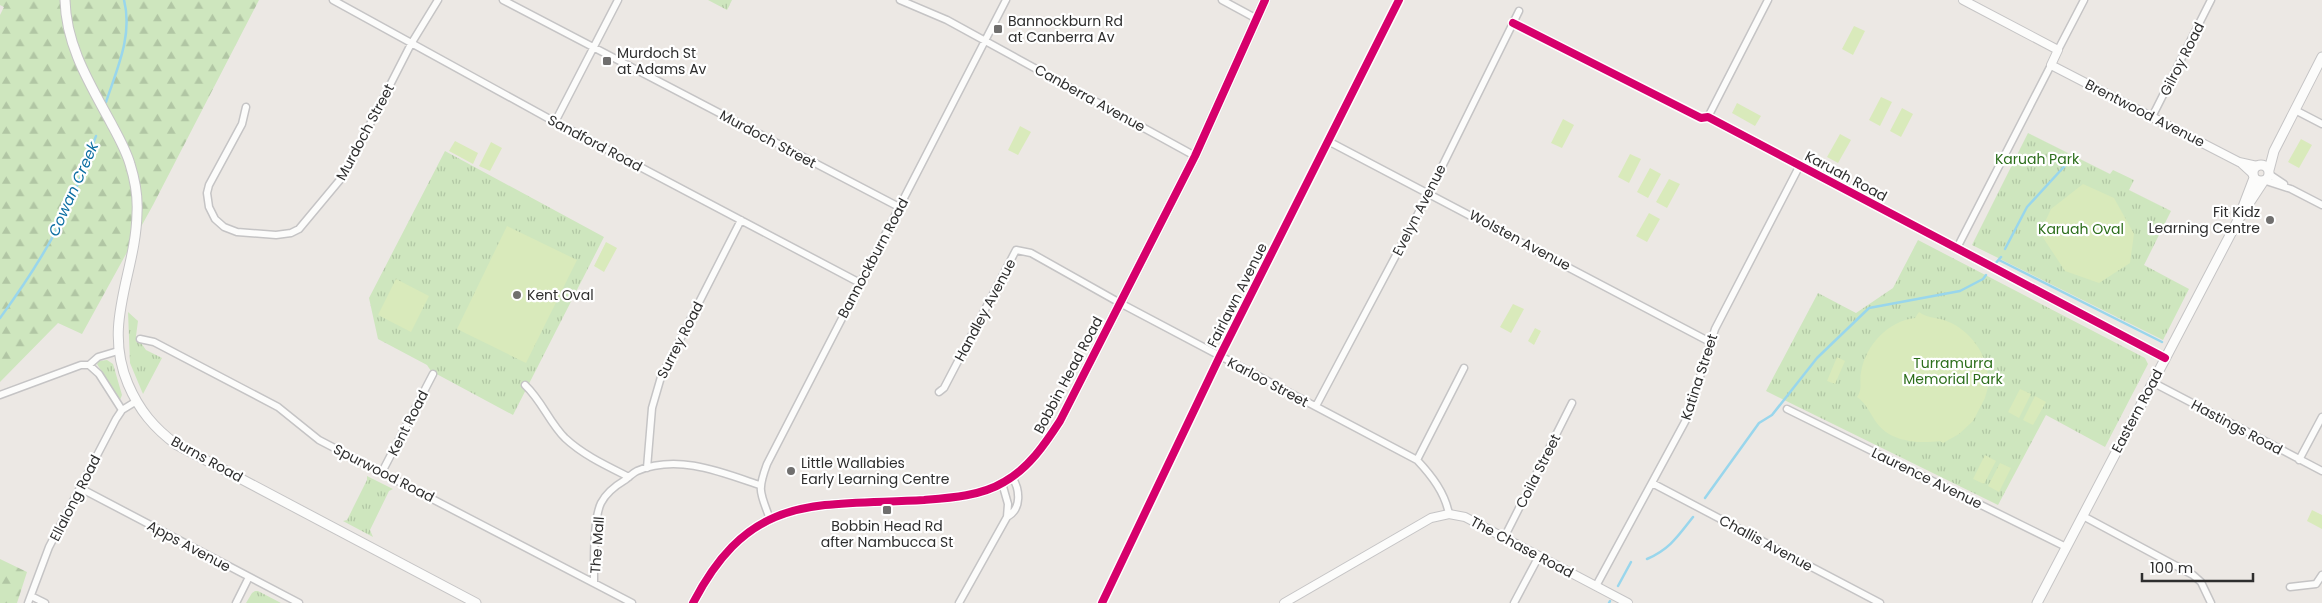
<svg xmlns="http://www.w3.org/2000/svg" width="2322" height="603" viewBox="0 0 2322 603" font-family="Poppins,sans-serif">
  <style>
    .forest { fill: url(#forest-firs) }
    .park { fill: url(#park-tufts) }
    .pitch { fill: #d9eabb }
    .lines { fill: none; stroke-linecap: round; stroke-linejoin: round }
    .stream { stroke: #99d6ec; stroke-width: 2.5 }
    .minor-casing { stroke: #c5c4c5; stroke-width: 9 }
    .tertiary-casing { stroke: #c5c4c5; stroke-width: 10 }
    .secondary-casing { stroke: #c5c4c5; stroke-width: 11 }
    .minor { stroke: #fcfcfb; stroke-width: 6 }
    .tertiary { stroke: #fcfcfb; stroke-width: 8 }
    .secondary { stroke: #fcfcfb; stroke-width: 9 }
    .cycleway-casing { stroke: #fff; stroke-width: 11 }
    .cycleway { stroke: #d6006c; stroke-width: 8 }
    .poi-dot { fill: #706f6e; stroke: #fff; stroke-width: 2 }
    .labels { text-anchor: middle; dominant-baseline: central; stroke-width: 4.5; stroke-linejoin: round; paint-order: stroke }
    .poi-label { font-size: 14px; fill: #2e2e2e; stroke: #fff; text-anchor: start }
    .street-label { font-size: 14px; fill: #2e2e2e; stroke: #fff }
    .park-label { font-size: 14px; fill: #2c6e1b; stroke: #fff }
    .water-label { font-size: 15px; font-style: italic; fill: #0d6fa3; stroke: #fff }
  </style>
  <defs>
    <pattern id="forest-firs" width="22" height="20" patternUnits="userSpaceOnUse" patternTransform="scale(1.25)"><rect width="22" height="20" fill="#cee6be"/><path d="M5 1l3.5 6h-7zM16 11l3.5 6h-7z" fill="#b1c6a4"/></pattern>
    <pattern id="park-tufts" width="24" height="20" patternUnits="userSpaceOnUse" patternTransform="scale(1.25)"><rect width="24" height="20" fill="#cee6be"/><path d="M3 7l-1-3M5 7V3M7 7l1-3M15 17l-1-3M17 17v-4M19 17l1-3" fill="none" stroke="#b1c6a4"/></pattern>
  </defs>
  <rect width="100%" height="100%" fill="#ece8e4"/>
  <!-- forest -->
  <path class="forest" d="M0,0H259L153,205L82,334L58,323L0,382V15L4,7L0,5Z
    M0,559L27,572L17,603H0Z"/>
  <!-- park -->
  <path class="park" d="M708,0H732L727,10Z
    M2028,133L2110,174L2113,170L2134,180L2129,190L2171,211L2144,265L2189,289L2163,340L1972,245Z
    M445,151L604,237L513,415L431,371L427,365L378,339L369,298Z
    M1918,240L2145,358L2148,364L2105,447L2046,415L1998,505L1766,391L1818,293L1856,313L1893,288Z
    M128,312L138,321L136,336L146,350L162,358L143,394L130,363Z
    M107,360L113,364L122,395L120,400L97,364L99,361Z
    M367,476L393,489L389,491L370,530L373,537L343,521L347,520L367,480Z
    M255,591H258L281,603H246L252,593Z"/>
  <!-- pitch -->
  <path class="pitch" d="M1854,26L1865,31L1853,55L1842,49Z
    M1881,97L1892,102L1880,126L1869,120Z
    M1737,103L1761,116L1755,126L1732,113Z
    M1902,108L1913,114L1901,137L1890,131Z
    M1563,119L1574,125L1562,148L1551,143Z
    M1020,126L1031,132L1018,155L1008,150Z
    M1840,134L1851,140L1838,163L1827,157Z
    M2301,139L2312,145L2299,168L2288,162Z
    M455,141L478,153L473,164L449,151Z
    M491,142L502,148L490,171L479,166Z
    M1630,154L1641,159L1629,183L1618,177Z
    M1650,168L1661,174L1648,198L1637,192Z
    M1669,179L1680,184L1667,208L1656,202Z
    M2083,184L2114,198L2134,234L2130,263L2099,283L2065,271L2040,233L2051,209Z
    M1649,213L1660,219L1647,242L1636,236Z
    M507,226L577,260L526,363L457,329Z
    M606,242L617,248L604,272L594,266Z
    M396,279L429,296L411,332L378,315Z
    M1513,304L1524,309L1511,333L1500,327Z
    M1919,312C1928,319 1939,317 1949,322C1970,331 1988,355 1988,378L1990,380L1985,398L1973,421L1959,434L1943,443L1940,441C1918,444 1890,442 1876,422C1870,413 1866,403 1857,397C1863,389 1859,381 1861,372C1866,345 1888,321 1915,318Z
    M1535,328L1541,331L1534,345L1528,341Z
    M1837,357L1845,361L1835,384L1827,381Z
    M2020,389L2031,394L2019,418L2008,412Z
    M2035,396L2046,402L2033,425L2023,420Z
    M1985,455L1996,461L1984,484L1973,479Z
    M2000,463L2011,468L1999,492L1988,486Z
    M2312,510L2322,515V529L2307,521Z"/>
  <g class="lines">
    <!-- stream -->
    <path class="stream" d="M106,102C117,69 133,35 124,0
      M2005,249L2027,207L2072,158
      M1999,260L2162,342
      M1995,264L2001,257
      M0,318C25,284 48,249 66,211C78,187 86,161 96,136
      M1705,498L1759,423L1772,415L1817,358L1869,308L1960,291L1983,279L1986,275
      M1647,559C1670,549 1678,536 1693,517
      M1618,586L1631,562
      M1609,603L1610,601"/>
    <!-- minor casing -->
    <g class="minor-casing">
      <path id="minor" d="M333,0L555,122L860,283
        M503,0L899,207
        M900,0L947,20L1195,156
        M1222,0L1257,19
        M1513,23L1701,118L1708,117L2165,358
        M2058,50L2084,0
        M246,107L242,124L209,185L207,193L209,207L215,219L224,227L237,232L276,235L291,233L299,229L344,175L411,44L438,0
        M2295,110L2322,124
        M1708,117L1768,0
        M2152,117L2211,0
        M555,122L618,0
        M1328,141L1710,342
        M2269,174L2284,184
        M2266,181L2291,189L2322,205
        M1957,248L2051,65
        M140,339L154,342L278,407L319,440L632,603
        M89,365L99,374L122,410
        M2152,382L2322,471
        M525,385C542,401 549,422 565,438C583,455 607,466 629,477
        M939,392L944,388L1016,250L1031,253L1120,303L1417,460
        M0,395L81,365H89L98,357L118,351
        M1316,406L1429,193L1519,11
        M1787,409L2066,547
        M2299,460L2322,417
        M647,468L652,408L661,377L741,220
        M382,472L433,374
        M1002,483L1008,504L1007,517
        M1652,483L1880,603
        M80,488L299,603
        M1449,514C1445,493 1432,476 1417,460L1464,368
        M2083,516L2193,575L2201,582L2211,603
        M770,519C760,492 757,491 767,464L1006,0
        M1504,538L1572,403
        M594,583C594,564 593,519 601,503C606,493 615,486 625,480C629,477 633,473 637,471C678,454 721,472 759,485
        M1596,586L1687,418L1715,329L1800,165
        M2290,587L2316,584L2322,575
        M31,596L45,603
        M28,603L49,547L116,419L122,410L135,402
        M236,603L249,577
        M959,603L1007,517C1022,509 1020,489 1012,477
        M1102,603L1220,356L1399,0
        M1514,603L1539,556"/>
    </g>
    <!-- tertiary casing -->
    <g class="tertiary-casing">
      <path id="tertiary" d="M1963,0L2058,50L2051,65L2239,162L2257,166
        M2241,163L2253,174
        M1284,603L1431,518L1449,514L1465,517L1628,603"/>
    </g>
    <!-- secondary casing -->
    <g class="secondary-casing">
      <path id="secondary" d="M65,0C66,46 90,84 111,123C118,136 126,150 130,164C135,180 138,197 137,213C136,273 102,323 128,384C139,410 154,428 177,445L476,603
        M2253 173a8 8 0 1 1 16 0a8 8 0 1 1-16 0Z
        M2269,170L2274,151L2322,57
        M2241,212L2254,178
        M693,603C751,492 814,506 924,500C950,498 981,496 1004,482C1029,468 1045,444 1060,421L1195,156L1265,0
        M2037,603L2238,220L2263,182"/>
    </g>
    <!-- minor -->
    <use href="#minor" class="minor"/>
    <!-- tertiary -->
    <use href="#tertiary" class="tertiary"/>
    <!-- secondary -->
    <use href="#secondary" class="secondary"/>
    <!-- cycleway casing -->
    <g class="cycleway-casing">
      <path id="cycleway" d="M1513,23L1701,118L1708,117L2165,358
        M693,603C751,492 814,506 924,500C950,498 981,496 1004,482C1029,468 1045,444 1060,421L1195,156L1265,0
        M1102,603L1220,356L1399,0"/>
    </g>
    <!-- cycleway -->
    <use href="#cycleway" class="cycleway"/>
  </g>
  <!-- markers -->
  <g class="poi-dot">
    <rect x="993" y="24" width="10" height="10" rx="2.5"/>
    <rect x="602" y="56" width="10" height="10" rx="2.5"/>
    <circle cx="2270" cy="220" r="5"/>
    <circle cx="517" cy="295" r="5"/>
    <circle cx="791" cy="471" r="5"/>
    <rect x="882" y="505" width="10" height="10" rx="2.5"/>
  </g>
  <g class="labels">
    <!-- poi labels -->
    <g class="poi-label">
      <text x="1008" y="21">Bannockburn Rd<tspan x="1008" dy="16">at Canberra Av</tspan></text>
      <text x="617" y="53">Murdoch St<tspan x="617" dy="16">at Adams Av</tspan></text>
      <text x="2260" y="212" text-anchor="end">Fit Kidz<tspan x="2260" dy="16">Learning Centre</tspan></text>
      <text x="527" y="295">Kent Oval</text>
      <text x="801" y="463">Little Wallabies<tspan x="801" dy="16">Early Learning Centre</tspan></text>
      <text x="887" y="526" text-anchor="middle">Bobbin Head Rd<tspan x="887" dy="16">after Nambucca St</tspan></text>
    </g>
    <!-- street labels -->
    <g class="street-label">
      <text transform="translate(2182 59) rotate(-63)">Gilroy Road</text>
      <text transform="translate(1090 98) rotate(29)">Canberra Avenue</text>
      <text transform="translate(2145 113) rotate(27)">Brentwood Avenue</text>
      <text transform="translate(365 132) rotate(-62)">Murdoch Street</text>
      <text transform="translate(768 139) rotate(28)">Murdoch Street</text>
      <text transform="translate(595 143) rotate(28)">Sandford Road</text>
      <text transform="translate(1846 176) rotate(28)">Karuah Road</text>
      <text transform="translate(1419 210) rotate(-63)">Evelyn Avenue</text>
      <text transform="translate(1520 240) rotate(28)">Wolsten Avenue</text>
      <text transform="translate(873 258) rotate(-62)">Bannockburn Road</text>
      <text transform="translate(1237 295) rotate(-63)">Fairlawn Avenue</text>
      <text transform="translate(985 310) rotate(-62)">Handley Avenue</text>
      <text transform="translate(680 340) rotate(-63)">Surrey Road</text>
      <text transform="translate(1068 375) rotate(-62)">Bobbin Head Road</text>
      <text transform="translate(1699 377) rotate(-72)">Katina Street</text>
      <text transform="translate(1268 382) rotate(28)">Karloo Street</text>
      <text transform="translate(2137 411) rotate(-62)">Eastern Road</text>
      <text transform="translate(408 423) rotate(-63)">Kent Road</text>
      <text transform="translate(2237 427) rotate(28)">Hastings Road</text>
      <text transform="translate(207 459) rotate(29)">Burns Road</text>
      <text transform="translate(1538 471) rotate(-63)">Coila Street</text>
      <text transform="translate(384 473) rotate(27)">Spurwood Road</text>
      <text transform="translate(1927 478) rotate(26)">Laurence Avenue</text>
      <text transform="translate(75 498) rotate(-63)">Ellalong Road</text>
      <text transform="translate(1766 543) rotate(28)">Challis Avenue</text>
      <text transform="translate(597 545) rotate(-86)">The Mall</text>
      <text transform="translate(189 546) rotate(28)">Apps Avenue</text>
      <text transform="translate(1522 547) rotate(28)">The Chase Road</text>
    </g>
    <!-- park labels -->
    <g class="park-label">
      <text x="2037" y="159">Karuah Park</text>
      <text x="2081" y="229">Karuah Oval</text>
      <text x="1953" y="363">Turramurra<tspan x="1953" dy="16">Memorial Park</tspan></text>
    </g>
    <!-- water labels -->
    <g class="water-label">
      <text transform="translate(73 189) rotate(-66)">Cowan Creek</text>
    </g>
  </g>
  <!-- scale -->
  <path d="M2142 573v8h111v-8" fill="none" stroke="#2e2e2e" stroke-width="2.5"/>
  <text x="2150" y="573" font-size="15" fill="#2e2e2e" stroke="#ffffff" stroke-width="4" paint-order="stroke">100 m</text>
</svg>
